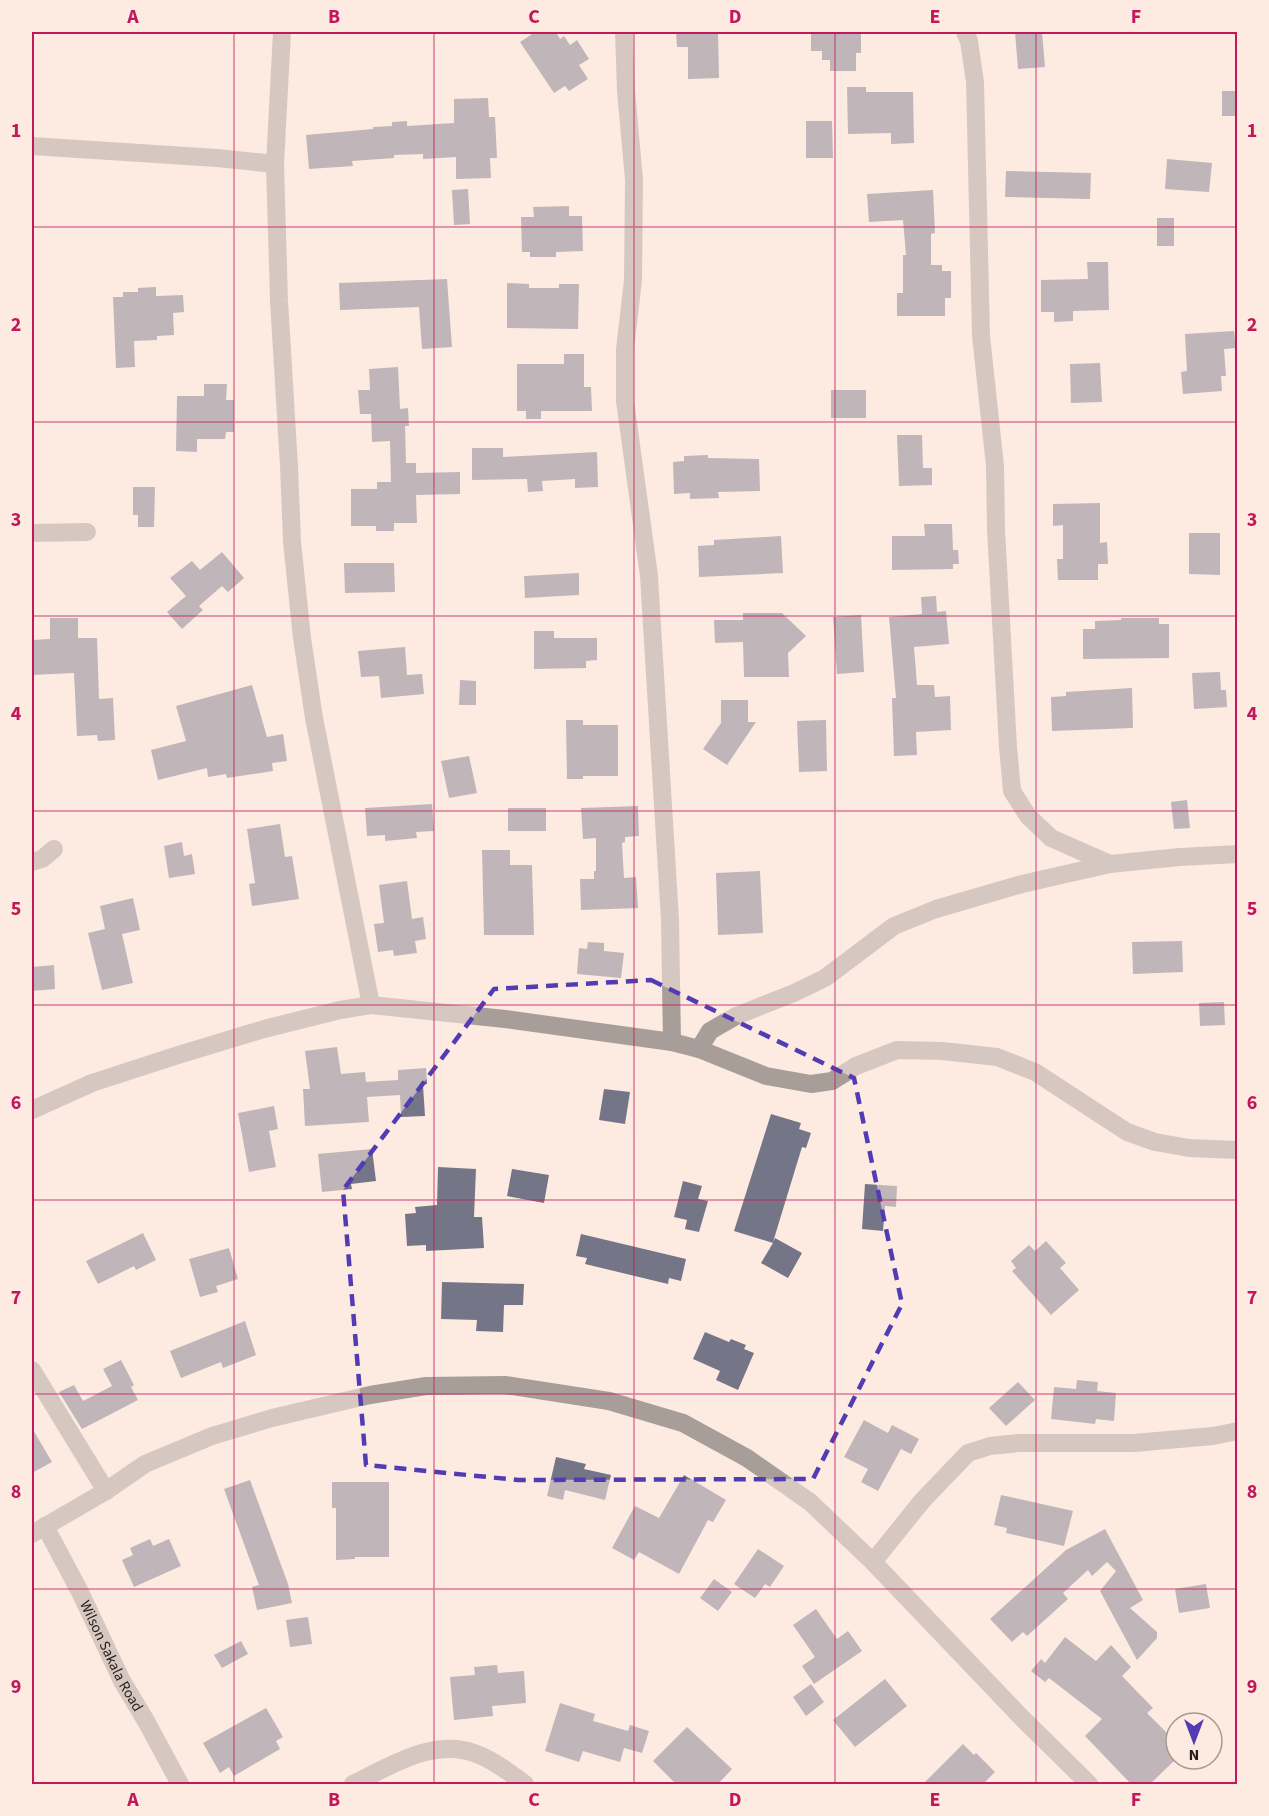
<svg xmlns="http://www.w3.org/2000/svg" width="1269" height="1816" viewBox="0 0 1269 1816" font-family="'Source Sans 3',sans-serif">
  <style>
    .building { fill: #757588 }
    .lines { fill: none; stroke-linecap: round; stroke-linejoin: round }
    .street { stroke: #a79e99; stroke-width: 18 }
    .marked { fill: none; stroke: #523cb3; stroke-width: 4.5; stroke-dasharray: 12 8; stroke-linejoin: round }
    .grid { fill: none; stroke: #c2185b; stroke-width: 1.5; stroke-opacity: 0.55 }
    .labels { text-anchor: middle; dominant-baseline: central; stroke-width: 5; stroke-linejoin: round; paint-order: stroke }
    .street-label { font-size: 15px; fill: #261d19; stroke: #fdebe2 }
    .neatline { fill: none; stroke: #c2185b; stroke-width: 2 }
    .grid-label { font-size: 20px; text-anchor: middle; font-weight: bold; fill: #c2185b }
  </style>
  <rect width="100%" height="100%" fill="#fdebe2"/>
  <!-- building -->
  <path class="building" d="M535,32H556L560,39L564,36L570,45L577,40L589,59L579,65L588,79L569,91L565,86L554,93L520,42Z
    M676,32H718L719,78L688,79V47H677Z
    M811,32H861V53H856V71H830V60H822V51H811Z
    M1015,32H1042L1045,67L1018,69Z
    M847,87H866V92H913L914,143L891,144V133L848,134Z
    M1222,91H1238V116H1222Z
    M488,98L489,117H495L497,158H490L491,178L456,179V157L423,159V154L394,155V158L352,161L353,166L309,169L306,135L373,129V127L392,126V122L407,121V126L454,123V99Z
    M806,121H832L833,158H806Z
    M1167,159L1212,163L1209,192L1165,189Z
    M1006,171L1091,173L1090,199L1005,197Z
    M468,189L470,224L454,225L452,190Z
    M933,190L935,233L931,234V265H942V271H951V298H945V316H897V293H903V255H906L903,220L869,222L867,194Z
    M569,206V216H582L583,251L556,252V257H530V252H522L521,217H534L533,207Z
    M1157,218H1174V246H1157Z
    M1087,262H1108L1109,310L1073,311V321L1054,322V312H1041V280L1088,279Z
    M447,279L452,347L422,349L419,307L340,310L339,283Z
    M507,283L529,284V288H559V284H579L578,329L507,328Z
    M156,287V296L183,295L184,312L173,313L174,335L157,336V340L134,341L135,367L116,368L113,297H123V292H138V288Z
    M1234,331L1236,348L1224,349L1226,376H1221L1222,391L1183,394L1181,372L1187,371L1185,334Z
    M564,354H584V387H591L592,411H541V419H526V411H517V364H564Z
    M1100,363L1102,402L1071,403L1070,364Z
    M398,367L400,409L408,408L409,426H405L406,463H416V473L460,472V494L416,495L417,523H394V531H376V526H351V489H377V482H391L390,441L372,442L371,414H360L358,390H370L369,369Z
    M204,384H227L226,400H234V432H226L225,439H197V452L176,451L177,396H204Z
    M831,390H866V418H831Z
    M897,435H922L923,468H932V485L899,486Z
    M472,448H503V457L597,452L598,487L575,488V479L542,481L543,491L528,492L527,479L472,480Z
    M708,455V458L759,459L760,491L718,492L719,498L690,499V493L674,494L673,462L684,461V456Z
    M133,487H155L154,527H138V515H133Z
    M1100,503V543L1107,542L1108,564H1098V580H1058L1057,559H1063V525L1053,526V504Z
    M924,524H952L953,550H958L959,564H953V569L892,570V536H925Z
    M1189,533H1220V575L1189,574Z
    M781,536L783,573L699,577L698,546L714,545V540Z
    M222,552L244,578L228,592L222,586L199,606L203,610L182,629L167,612L186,596L170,578L192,561L200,570Z
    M344,563H394L395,592L345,593Z
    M579,573V595L525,598L524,576Z
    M936,596L937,612L946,611L949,644L914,647L917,685H934L935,697L950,696L951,730L916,732L917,755L894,756L892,698H896L889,617L922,614L921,597Z
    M743,613H782L806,636L788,653L789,677H744L743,642L715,643L714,620H743Z
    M861,615L864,672L837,674L833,617Z
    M50,618H78V638H97L99,699L113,698L115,740L98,741L97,735L77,736L74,673L32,675V640L50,639Z
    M1121,618H1159V624H1169V658L1083,659V629H1095V621L1121,620Z
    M534,631H554V638H597V660L586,661V668L534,669Z
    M405,647L407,675L422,674L424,694L381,698L379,676L361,677L358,651Z
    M1220,672L1221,690H1226L1227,707L1194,709L1192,673Z
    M460,680L476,681V705H459Z
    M252,685L267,737L283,734L287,761L272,763L273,771L227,778L226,774L208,777L207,768L158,780L151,750L186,741L176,706Z
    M1132,688L1133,728L1052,731L1051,697L1066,696V692Z
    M721,700H748V722H756L727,765L703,749L721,723Z
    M566,720H583V725H618V776H583V779H567Z
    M826,720L827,771L799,772L797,721Z
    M469,756L477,793L449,798L441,761Z
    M1187,800L1190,828L1174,829L1171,802Z
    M432,804L434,831L416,832L417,838L385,841V835L367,836L365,808Z
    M638,806L639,836L625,837V842L622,843L624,878L636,877L638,908L581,910L580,879H594V871H596V838L583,839L581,808Z
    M508,808H546V831H508Z
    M280,824L285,857L292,856L299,899L252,906L249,884L255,883L247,829Z
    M182,842L184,856L192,854L195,874L169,878L164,846Z
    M482,850H510V865H532L534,935H484Z
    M760,871L763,933L718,935L716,873Z
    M407,881L412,919L423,917L426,939L415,941L417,953L394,956L393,950L378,952L374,924L384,923L379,885Z
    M133,898L140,930L122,934L133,983L102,990L88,933L105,929L100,906Z
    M1182,941L1183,972L1133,974L1132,942Z
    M588,942L604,943V951L624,953L621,978L577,974L579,948L587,949Z
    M54,965L55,989L32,991V967Z
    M1224,1002L1225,1025L1200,1026L1199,1003Z
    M337,1047L341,1074L365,1072L366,1082L398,1080V1070L426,1068L427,1084L423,1085L425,1116L401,1117L400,1095L367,1097L369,1122L305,1126L303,1089H310L305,1051Z
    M604,1089L630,1092L625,1124L599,1120Z
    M274,1106L278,1129L269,1131L276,1167L249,1172L238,1113Z
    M771,1114L801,1123L799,1129L811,1133L806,1148L802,1147L773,1242L775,1238L802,1253L788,1278L761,1263L773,1243L734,1231Z
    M372,1149L376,1181L351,1184L352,1189L322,1192L318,1154Z
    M438,1167L476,1169L474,1217H482L484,1248L426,1251V1245L407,1246L405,1214L416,1213L415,1207L437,1205Z
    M512,1169L549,1175L544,1203L507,1196Z
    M683,1181L702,1186L698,1199L708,1201L699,1232L685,1229L687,1220L674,1217Z
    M865,1184L897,1186L896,1207L885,1206L883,1231L862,1229Z
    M143,1233L156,1260L136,1270L134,1266L98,1284L86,1261Z
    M581,1234L686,1259L681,1281L669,1278L668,1284L585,1264L587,1258L576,1256Z
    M1046,1241L1066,1263L1060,1268L1079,1290L1051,1315L1012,1271L1016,1268L1011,1261L1029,1245L1035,1251Z
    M229,1248L238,1279L216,1286L218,1292L200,1297L189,1259Z
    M442,1282L524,1284L523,1305H504L503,1332L476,1331L477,1320L441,1319Z
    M245,1321L256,1355L223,1368L221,1362L181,1378L170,1351Z
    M705,1332L729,1342L731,1339L746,1345L744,1349L754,1353L738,1390L716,1380L720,1371L693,1359Z
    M121,1360L134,1385L131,1387L138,1400L82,1429L59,1392L74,1385L83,1401L112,1386L103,1369Z
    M1077,1380L1098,1382L1097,1391L1116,1393L1114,1421L1096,1419L1095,1424L1051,1419L1054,1387L1076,1389Z
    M1018,1382L1035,1400L1006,1426L989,1408Z
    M864,1420L888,1433L892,1425L919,1439L911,1454L901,1449L878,1491L861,1482L868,1469L844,1457Z
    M32,1428L52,1462L32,1473Z
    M556,1457L586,1464L584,1469L611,1475L605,1500L565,1490L563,1500L547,1496Z
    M684,1475L726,1500L713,1522L708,1520L679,1574L639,1552L634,1560L612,1548L635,1506L659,1518Z
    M250,1480L288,1584L292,1603L257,1610L252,1587L259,1585L224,1489Z
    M332,1482H389V1557H355V1559L336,1560V1508H332Z
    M1001,1495L1073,1511L1064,1546L1006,1533L1007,1528L994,1525Z
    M1105,1529L1143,1600L1130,1608L1157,1632V1638L1137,1660L1100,1591L1116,1571L1107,1562L1092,1576L1088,1570L1063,1593L1068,1599L1027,1636L1023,1632L1012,1642L990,1619L1066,1550Z
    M150,1539L153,1546L169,1539L181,1566L134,1587L122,1560L133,1555L130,1548Z
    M758,1549L784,1566L770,1587L765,1584L755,1598L734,1584Z
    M714,1579L732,1592L718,1611L700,1598Z
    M1206,1584L1210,1608L1179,1613L1175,1589Z
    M816,1609L837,1639L848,1631L862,1651L814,1684L802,1666L815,1657L793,1625Z
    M308,1617L312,1644L290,1647L286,1620Z
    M1065,1637L1096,1661L1111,1645L1131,1667L1122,1676L1153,1708L1147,1713L1176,1742V1759L1149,1785H1132L1085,1736L1102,1719L1049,1678L1045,1682L1031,1671L1041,1659L1045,1663Z
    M241,1641L248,1654L222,1668L214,1655Z
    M497,1665L498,1673L524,1671L526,1703L492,1706L493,1716L454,1720L450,1677L475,1675L474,1667Z
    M885,1679L907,1706L855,1747L833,1720Z
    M811,1684L824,1702L806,1716L793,1697Z
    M560,1703L595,1714L593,1721L628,1731L630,1725L649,1731L642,1753L624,1748L620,1762L583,1751L579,1762L545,1751Z
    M266,1708L283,1737L276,1741L280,1749L234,1776L229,1767L220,1773L203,1743Z
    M687,1727L732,1769L717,1785H677L653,1761Z
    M963,1744L974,1755L976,1753L995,1772L982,1785H922Z"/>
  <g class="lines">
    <!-- street -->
    <g class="street">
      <path d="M282,32L275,164L279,301L289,466L292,542L302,638L314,718L371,1005"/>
      <path d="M624,32L626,91L634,180L633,280L625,349V401L649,576L670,920L672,1042"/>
      <path d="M965,32L969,41L975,82L981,336L995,466L996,530L1008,747L1012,791L1028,816L1051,838L1110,864"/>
      <path d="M32,146L217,158L275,164"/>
      <path d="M32,533L87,532"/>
      <path d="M32,862L42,859L54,849"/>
      <path d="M699,1049L710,1031L736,1016L794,993L825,978L894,926L936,909L1022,884L1110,864L1180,857L1238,854"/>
      <path d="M32,1110L92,1083L175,1056L264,1029L340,1010L371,1005L505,1019L672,1042L699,1049L766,1076L811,1084L832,1081L856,1066L897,1050L942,1051L997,1057L1035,1072L1127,1132L1155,1142L1189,1148L1238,1150"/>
      <path d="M32,1370L106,1491"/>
      <path id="s1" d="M45,1526L80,1592L122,1681L146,1721L180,1784"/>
      <path d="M32,1534L106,1491L145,1464L212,1436L272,1418L370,1395L426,1386L505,1385L609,1401L683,1423L747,1458L810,1502L873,1562L1023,1719L1089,1784"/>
      <path d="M873,1562L922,1501L968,1453L990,1446L1019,1443H1134L1213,1436L1238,1431"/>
      <path d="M353,1784C389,1767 432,1738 474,1753C492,1759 510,1773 525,1784"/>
    </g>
  </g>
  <!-- marked area -->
  <path d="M0 0H1269V1816H0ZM651,980L854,1078L902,1304L813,1479L518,1480L366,1465L343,1190L494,989Z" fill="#fdebe2" fill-opacity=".55" fill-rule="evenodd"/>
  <path class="marked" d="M651,980L854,1078L902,1304L813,1479L518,1480L366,1465L343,1190L494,989Z"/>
  <!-- grid -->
  <path class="grid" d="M234,32V1784M434,32V1784M634,32V1784M835,32V1784M1036,32V1784M32,227H1238M32,422H1238M32,616H1238M32,811H1238M32,1005H1238M32,1200H1238M32,1394H1238M32,1589H1238"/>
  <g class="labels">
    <!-- street labels -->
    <g class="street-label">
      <text stroke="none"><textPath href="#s1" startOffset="146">Wilson Sakala Road</textPath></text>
    </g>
  </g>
  <!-- border -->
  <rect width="1269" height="1816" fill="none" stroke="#fdebe2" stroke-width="66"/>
  <!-- north arrow -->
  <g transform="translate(1194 1741) rotate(180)"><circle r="28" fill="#fdebe2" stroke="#a79992" stroke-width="1.5"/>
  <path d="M0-4.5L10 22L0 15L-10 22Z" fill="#523cb3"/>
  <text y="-9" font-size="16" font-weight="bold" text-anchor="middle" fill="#261d19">N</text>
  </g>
  <rect x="33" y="33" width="1203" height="1750" class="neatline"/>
  <g class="grid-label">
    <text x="133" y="23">A</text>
    <text x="334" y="23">B</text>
    <text x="534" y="23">C</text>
    <text x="735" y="23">D</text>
    <text x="935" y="23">E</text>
    <text x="1136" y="23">F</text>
    <text x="16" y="137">1</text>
    <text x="1252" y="137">1</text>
    <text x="16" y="331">2</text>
    <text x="1252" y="331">2</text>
    <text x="16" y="526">3</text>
    <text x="1252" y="526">3</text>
    <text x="16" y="720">4</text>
    <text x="1252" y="720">4</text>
    <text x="16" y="915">5</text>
    <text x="1252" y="915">5</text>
    <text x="16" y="1109">6</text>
    <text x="1252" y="1109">6</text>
    <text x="16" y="1304">7</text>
    <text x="1252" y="1304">7</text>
    <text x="16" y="1498">8</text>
    <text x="1252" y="1498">8</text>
    <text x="16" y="1693">9</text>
    <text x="1252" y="1693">9</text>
    <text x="133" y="1806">A</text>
    <text x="334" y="1806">B</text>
    <text x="534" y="1806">C</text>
    <text x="735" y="1806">D</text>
    <text x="935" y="1806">E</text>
    <text x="1136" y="1806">F</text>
  </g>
</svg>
